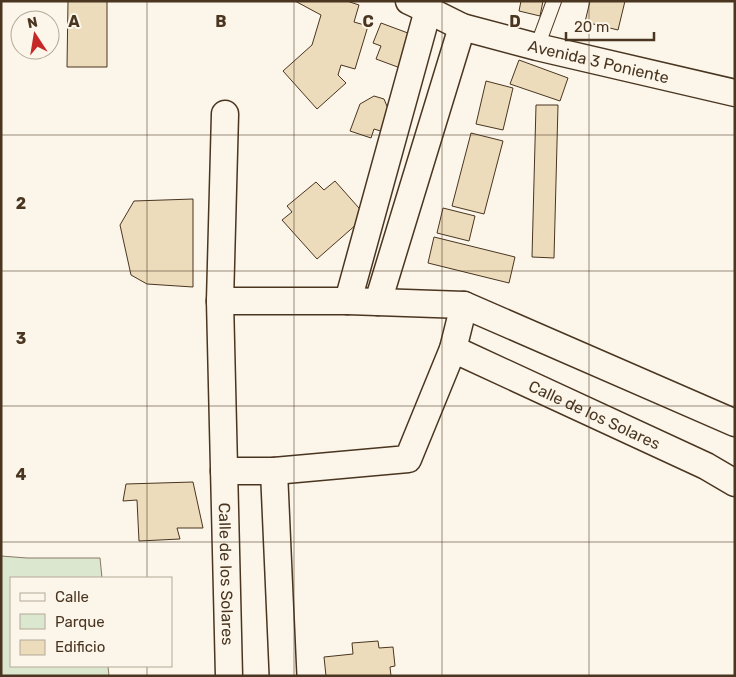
<svg xmlns="http://www.w3.org/2000/svg" width="736" height="677" viewBox="0 0 736 677" font-family="Rubik,sans-serif">
  <style>
    .green { fill: #dce7d0; stroke: #887966 }
    .building { fill: #ecdcbc; stroke: #4a3520 }
    .lines { fill: none; stroke-linecap: round; stroke-linejoin: round }
    .service-casing { stroke: #4a3520; stroke-width: 16 }
    .minor-casing { stroke: #4a3520; stroke-width: 29 }
    .service { stroke: #fbf6e9; stroke-width: 14 }
    .minor { stroke: #fbf6e9; stroke-width: 26 }
    .grid { fill: none; stroke: #4a3520; stroke-width: 1; stroke-opacity: 0.55 }
    .labels { text-anchor: middle; dominant-baseline: central; stroke-width: 4; stroke-linejoin: round; paint-order: stroke }
    .street-label { font-size: 16px; fill: #4a3520; stroke: #fbf6e9 }
    .grid-label { font-size: 16px; text-anchor: middle; font-weight: bold; fill: #4a3520; stroke: #fbf6e9; stroke-width: 4; stroke-linejoin: round; paint-order: stroke }
  </style>
  <rect width="100%" height="100%" fill="#fbf6e9"/>
  <!-- green -->
  <path class="green" d="M1,556L27,558H100L102,578H11V666H108L109,676H1Z"/>
  <!-- building -->
  <path class="building" d="M68,1H107V67H67Z
    M295,1H347L359,5L354,22L368,26L355,69L341,65L338,75L346,83L317,109L283,71L312,45L321,15Z
    M521,1H543L540,16L519,11Z
    M590,1H625L618,30L585,22Z
    M381,23L416,36L403,69L376,59L381,46L373,43Z
    M519,60L568,78L560,101L510,84Z
    M486,81L513,88L503,130L476,124Z
    M374,96L384,99L392,118L387,133L374,129L371,138L350,131L360,104Z
    M536,105H558L554,258L532,257Z
    M471,133L503,141L484,214L452,206Z
    M335,181L366,216L317,259L282,220L292,212L287,206L316,182L324,190Z
    M193,199V287L147,284L131,275L120,225L134,201Z
    M443,208L475,216L469,241L437,233Z
    M434,237L515,257L509,283L428,263Z
    M193,482L203,528H177L180,539L139,541L137,500L123,501L126,484Z
    M378,641L379,648L393,647L395,666L390,667L391,676H326L324,657L353,654L352,643Z"/>
  <g class="lines">
    <!-- service casing -->
    <g class="service-casing">
      <path id="service" d="M537,47L554,1"/>
    </g>
    <!-- minor casing -->
    <g class="minor-casing">
      <g id="minor">
        <path id="s1" d="M409,1L428,10L462,27L537,47L735,93"/>
        <path id="s2" d="M225,114L220,301L229,676"/>
        <path d="M220,301H348L464,305L735,423"/>
        <path d="M348,301L428,10"/>
        <path d="M378,302L462,27"/>
        <path id="s3" d="M453,349L706,466L735,483"/>
        <path d="M224,471H274L408,459L453,349L464,305"/>
        <path d="M274,471L283,676"/>
      </g>
    </g>
    <!-- service -->
    <use href="#service" class="service"/>
    <!-- minor -->
    <use href="#minor" class="minor"/>
  </g>
  <!-- grid -->
  <path class="grid" d="M147,1V578M294,1V676M442,1V676M589,1V676M1,135H735M1,271H735M1,406H735M1,542H735M147,666V676"/>
  <g class="labels">
    <!-- street labels -->
    <g class="street-label">
      <text stroke="none"><textPath href="#s1" startOffset="200">Avenida 3 Poniente</textPath></text>
      <text stroke="none"><textPath href="#s3" startOffset="156">Calle de los Solares</textPath></text>
      <text stroke="none"><textPath href="#s2" startOffset="460">Calle de los Solares</textPath></text>
    </g>
  </g>
  <g class="grid-label">
    <text x="74" y="27">A</text>
    <text x="221" y="27">B</text>
    <text x="368" y="27">C</text>
    <text x="515" y="27">D</text>
    <text x="21" y="209">2</text>
    <text x="21" y="344">3</text>
    <text x="21" y="480">4</text>
  </g>
  <!-- border -->
  <rect width="736" height="677" fill="none" stroke="#4a3520" stroke-width="5"/>
  <!-- legend -->
  <rect x="10" y="577" width="162" height="90" fill="#fbf6e9" stroke="#b4a999"/>
  <rect x="20" y="593" width="25" height="8" fill="#fbf6e9" stroke="#b4a999"/>
  <text x="55" y="602" font-size="15" fill="#4a3520">Calle</text>
  <rect x="20" y="614" width="25" height="15" fill="#dce7d0" stroke="#b4a999"/>
  <text x="55" y="627" font-size="15" fill="#4a3520">Parque</text>
  <rect x="20" y="640" width="25" height="15" fill="#ecdcbc" stroke="#b4a999"/>
  <text x="55" y="652" font-size="15" fill="#4a3520">Edificio</text>
  <!-- north arrow -->
  <g transform="translate(35 35) rotate(348)"><circle r="24" fill="#fbf6e9" stroke="#b4a999"/>
  <path d="M0-4L9 19L0 12L-9 19Z" fill="#c62828"/>
  <text y="-8" font-size="14" font-weight="bold" text-anchor="middle" fill="#4a3520">N</text>
  </g>
  <!-- scale -->
  <path d="M566 32v8h88v-8" fill="none" stroke="#4a3520" stroke-width="2.5"/>
  <text x="574" y="32" font-size="15" fill="#4a3520" stroke="#fbf6e9" stroke-width="4" paint-order="stroke">20 m</text>
</svg>
